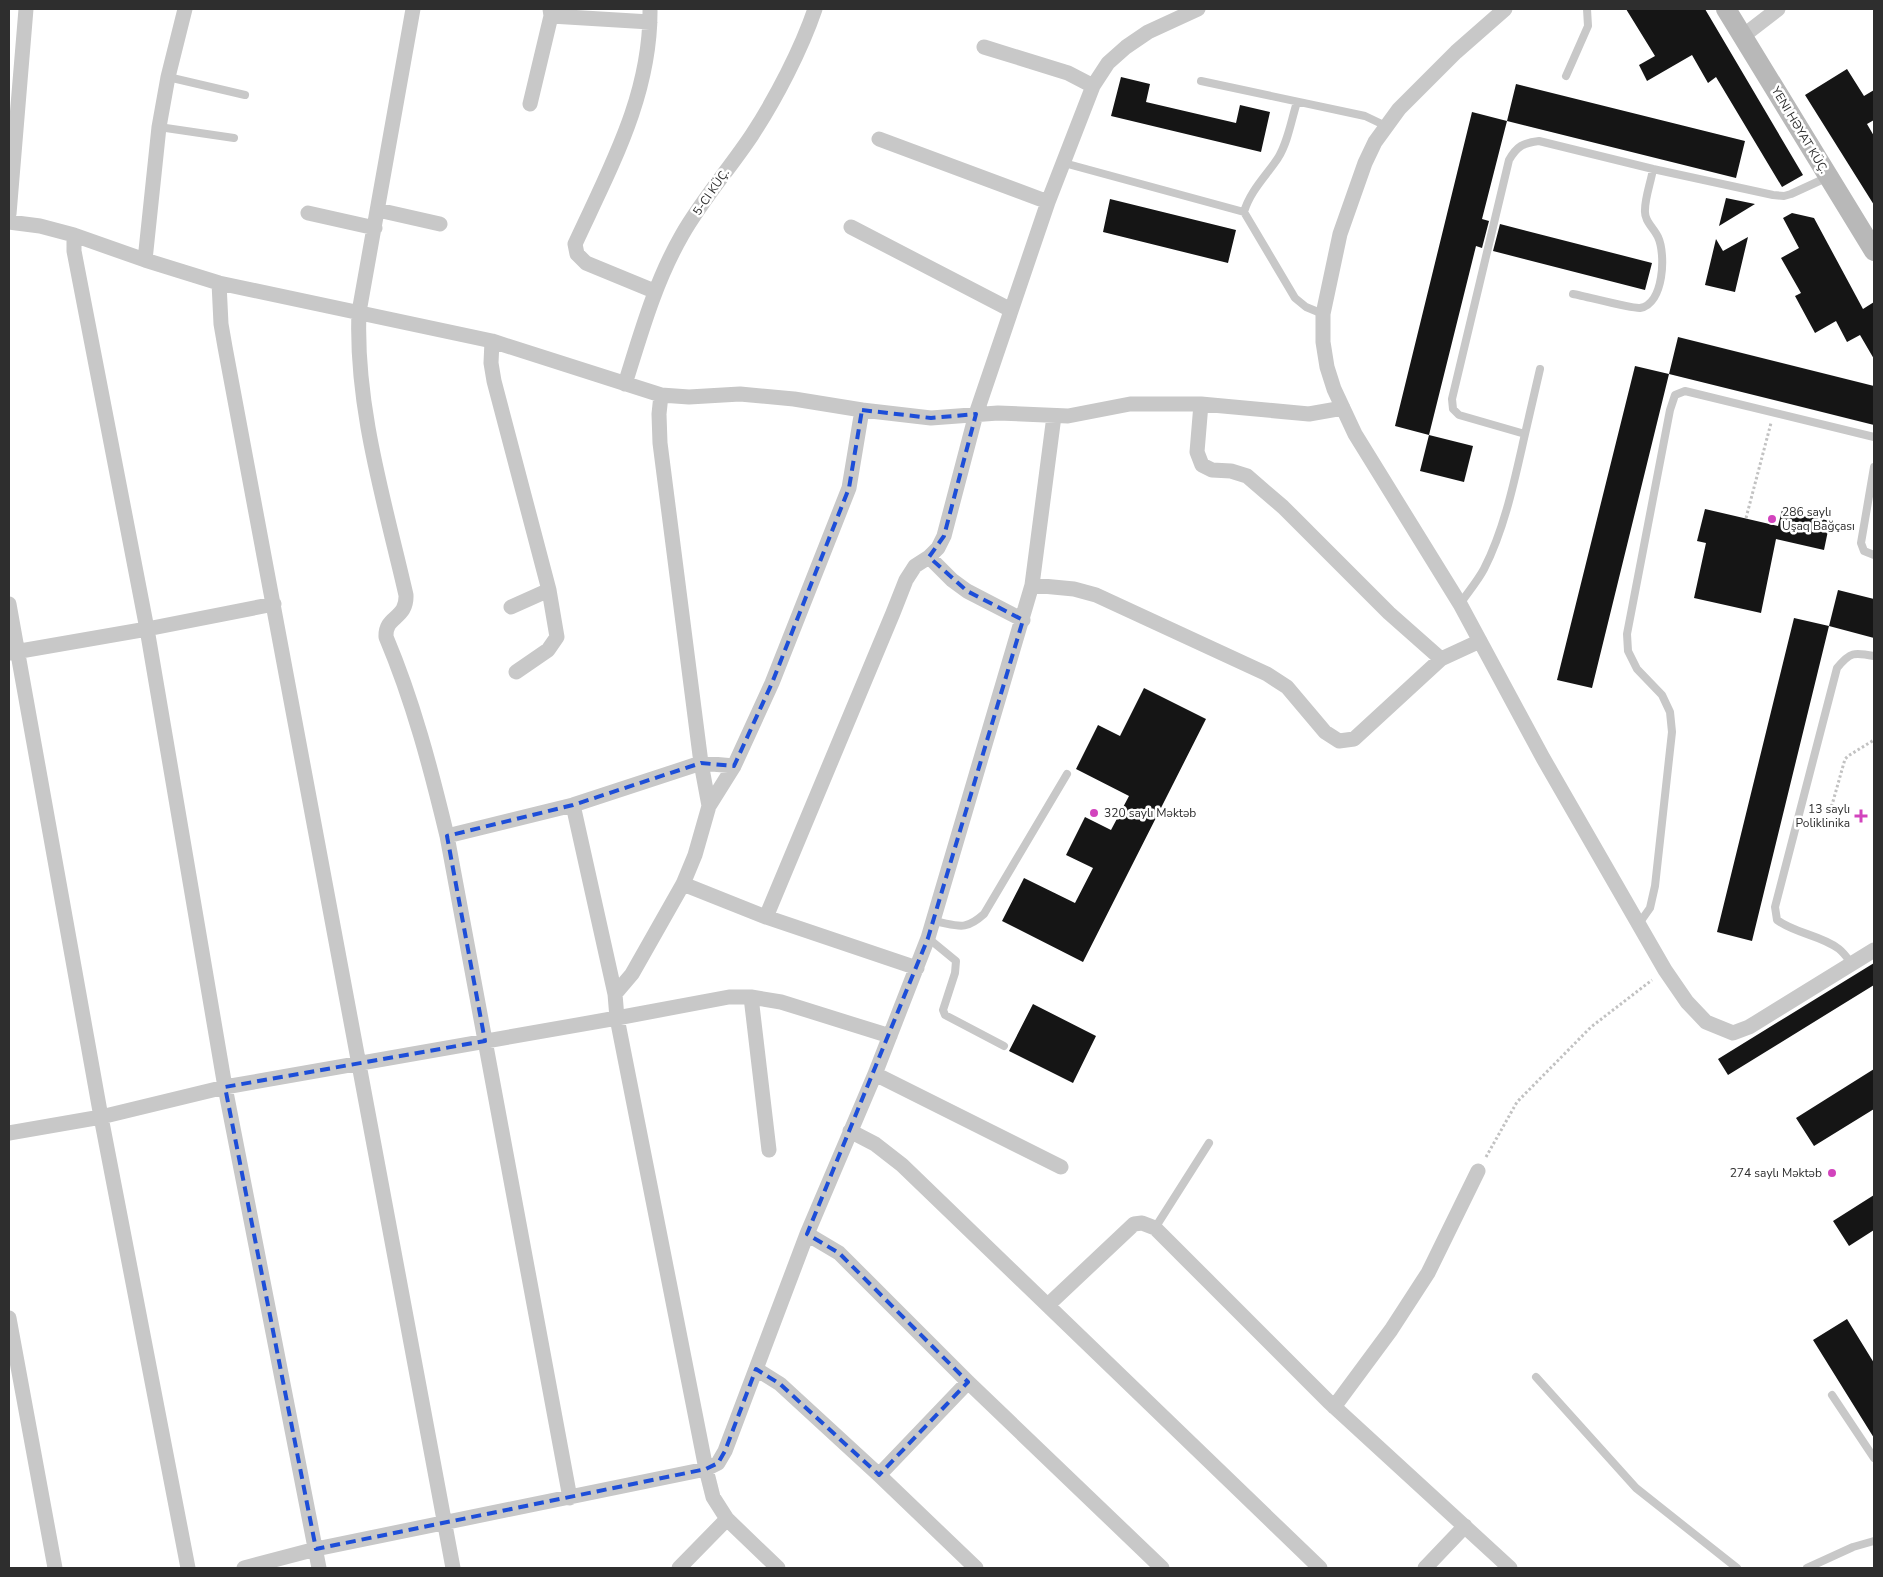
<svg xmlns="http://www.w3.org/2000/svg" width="1883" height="1577" viewBox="0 0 1883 1577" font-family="'Nunito Sans',sans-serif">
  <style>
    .building { fill: #151515 }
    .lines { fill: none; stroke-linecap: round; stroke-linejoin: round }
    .path { stroke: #c2c2c2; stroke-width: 3; stroke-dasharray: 2.5 2.5; stroke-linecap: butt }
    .lane { stroke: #c8c8c8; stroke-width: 8 }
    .street { stroke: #c8c8c8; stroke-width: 15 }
    .secondary { stroke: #b8b8b8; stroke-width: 20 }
    .marked { fill: none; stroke: #1d4ed8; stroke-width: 4; stroke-dasharray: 10 6; stroke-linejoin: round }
    .poi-dot { fill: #d244bd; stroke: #fff; stroke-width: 2 }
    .labels { text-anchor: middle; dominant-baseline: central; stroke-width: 5; stroke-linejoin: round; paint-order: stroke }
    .street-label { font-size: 12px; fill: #2e2e2e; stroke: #fff }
    .poi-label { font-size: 12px; fill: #2e2e2e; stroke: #fff; text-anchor: start }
  </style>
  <rect width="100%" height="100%" fill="#fff"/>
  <!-- building -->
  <path class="building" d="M1626,9H1705L1803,175L1782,187L1716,77L1708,83L1692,55L1647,81L1639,65L1655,56Z
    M1847,69L1864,96L1874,90V120L1867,124L1874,136V205L1805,95Z
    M1121,77L1150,84L1146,102L1236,123L1240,105L1270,112L1261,152L1111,116Z
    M1516,84L1745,141L1736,178L1507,121Z
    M1472,112L1507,121L1482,219L1489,221L1482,248L1476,246L1429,435L1395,426Z
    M1726,198L1755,204L1719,226Z
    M1110,199L1236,230L1228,263L1103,232Z
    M1792,213L1814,218L1863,309L1874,302V359L1860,335L1847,342L1836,321L1815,333L1795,296L1801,293L1781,258L1799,248L1783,218Z
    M1500,224L1652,263L1645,290L1493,251Z
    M1748,237L1735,292L1705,285L1716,239L1723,251Z
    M1678,337L1874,386V425L1669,374Z
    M1635,366L1669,374L1592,688L1557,680Z
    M1429,435L1473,446L1464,482L1420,471Z
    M1705,509L1778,526L1782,510L1830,521L1824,550L1776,539L1761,613L1694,598L1706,543L1697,541Z
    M1838,590L1874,599V638L1829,626Z
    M1794,618L1829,626L1752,941L1717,932Z
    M1144,688L1206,719L1083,962L1002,921L1024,878L1075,903L1093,868L1066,855L1085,817L1111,830L1129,796L1076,769L1098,725L1120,736Z
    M1874,963V985L1728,1075L1718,1059Z
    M1033,1004L1096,1036L1073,1083L1009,1051Z
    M1874,1069V1109L1814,1146L1796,1118Z
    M1874,1195V1230L1849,1246L1833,1221Z
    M1847,1319L1874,1363V1438L1813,1340Z"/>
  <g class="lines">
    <!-- path -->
    <path class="path" d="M1746,518L1771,423
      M1812,807L1822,810L1832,805L1845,759L1848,756L1874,740
      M1486,1157L1517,1102L1591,1027L1652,980"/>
    <!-- lane -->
    <path class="lane" d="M1566,76L1588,26L1587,9
      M168,77L245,95
      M1201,81L1365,116L1386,126
      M1297,102C1291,121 1288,142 1278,158C1266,176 1250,191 1244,212L1295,298L1306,307L1323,314
      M159,127L234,138
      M1064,163L1244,212
      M1573,294C1585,296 1632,309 1640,308C1664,304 1666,254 1658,237C1654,228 1644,221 1645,210C1645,197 1651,182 1653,169
      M1525,434L1540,369
      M1874,467L1861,543L1864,551L1874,555
      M1460,604C1468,592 1477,582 1484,569C1505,528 1515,478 1525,434L1459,415L1453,409L1452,399L1509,160C1517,146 1523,143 1539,141L1653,169L1773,195L1784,196L1791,194L1828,177
      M933,921C958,925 964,932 984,914L1067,774
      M1638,925L1650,908L1655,886L1672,732L1670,712L1662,695L1637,669L1628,651L1627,634L1670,410L1675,395L1685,391L1874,437
      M928,938L956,961L955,973L943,1010L945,1015L1004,1046
      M1852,964C1848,959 1844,953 1839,949C1821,935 1796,934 1777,920L1775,907L1837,668C1850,652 1854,652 1874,656
      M1155,1228L1209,1143
      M1536,1377L1636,1488L1737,1568
      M1832,1395L1874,1458
      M1807,1568L1853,1547L1874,1541"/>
    <!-- street -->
    <path class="street" d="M413,9L359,312C355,407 385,503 406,595C407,620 385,615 386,637C413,701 431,769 447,836L570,1498
      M650,9C651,95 610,168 575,244L577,254L586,263L654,291
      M1505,9L1456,52L1399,109L1375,142L1365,163L1340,234L1323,314V342L1327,367L1334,389L1355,434L1460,604L1543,758L1665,970L1687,1002L1706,1022L1733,1033L1749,1027L1874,950
      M551,16L650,22
      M1743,36L1778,9
      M984,47L1068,73L1093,86
      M530,104L551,16L550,9
      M879,139L1048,202
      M378,210L440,224
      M308,213L375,228
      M9,214L26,9
      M9,222L40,226L74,235L145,260L219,283L492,341L661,395L689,397L740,394L794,399L862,410L931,418L998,413L1068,416L1130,404H1201L1309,414L1343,408
      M851,227L1011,310
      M74,235V251L147,629L225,1087L319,1568
      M145,260L159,127L168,77L185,9
      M219,283L221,324L225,347L453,1568
      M492,341L491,363L494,381L549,590L557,637L548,650L516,672
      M625,384C641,333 655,282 682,235C702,200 730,168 752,135C776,98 801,50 815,9
      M661,395L659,414L660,443L701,763L709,806
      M1201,404L1197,452L1202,465L1212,470L1231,471L1247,476L1283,507L1389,613L1441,659
      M929,557L952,580L967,591L1023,620
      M1032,585L1074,589L1096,595L1267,674L1287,687L1325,732L1339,741L1354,739L1441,659L1480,641
      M9,604L101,1117L188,1568
      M511,607L549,590
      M9,653L147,629L274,604
      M573,805L615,994L617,1018L706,1469L713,1497L727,1519L778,1568
      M447,836L573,805L701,763L734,766
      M683,884L766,917L917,968
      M766,917L893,613L906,580L915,566L929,557L938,548L944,536L976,414L1048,202L1093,86L1108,63L1126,47L1148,32L1198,9
      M615,994L632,974L683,884L695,855L709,806L734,766L772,683L849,488L862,410
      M751,997L769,1150
      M875,1074L1061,1167
      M850,1131L875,1144L902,1165L1320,1568
      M9,1133L101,1117L225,1087L617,1018L729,997H751L781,1002L890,1036
      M807,1234L839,1253L968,1382L1162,1568
      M1048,1305L1134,1224L1142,1223L1155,1228L1329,1402L1510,1568
      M9,1318L55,1568
      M756,1369L780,1384L879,1475L976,1568
      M1334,1407L1391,1330L1428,1273L1478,1171
      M879,1475L968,1382
      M244,1568L316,1549L706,1469L718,1463L725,1451L807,1234L875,1074L928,938L1032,585L1054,416
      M679,1568L727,1519
      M1425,1568L1465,1526"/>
    <!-- secondary -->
    <path class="secondary" d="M1726,9L1874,251"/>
  </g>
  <!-- marked area -->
  <path class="marked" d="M862,410L931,418L976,414L944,536L929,557L967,591L1023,620L928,938L807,1234L839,1253L968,1382L879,1475L780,1384L756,1369L725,1451L718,1463L706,1469L316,1549L225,1087L485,1041L447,836L573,805L701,763L734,766L772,683L849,488Z"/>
  <!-- markers -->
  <g class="poi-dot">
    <circle cx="1772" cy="519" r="5"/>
    <circle cx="1094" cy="813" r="5"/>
    <path d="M1858.5 808.5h5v5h5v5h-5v5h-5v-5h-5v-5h5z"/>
    <circle cx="1832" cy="1173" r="5"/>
  </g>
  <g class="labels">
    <!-- street labels -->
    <g class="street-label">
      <text transform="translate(1800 130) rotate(59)">YENI HƏYAT KÜÇ.</text>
      <text transform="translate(711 192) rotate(-55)">5-CI KÜÇ.</text>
    </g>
    <!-- poi labels -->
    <g class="poi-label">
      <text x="1782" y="512">286 saylı<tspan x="1782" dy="14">Uşaq Bağçası</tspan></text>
      <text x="1850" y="809" text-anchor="end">13 saylı<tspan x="1850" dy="14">Poliklinika</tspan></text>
      <text x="1104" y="813">320 saylı Məktəb</text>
      <text x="1822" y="1173" text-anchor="end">274 saylı Məktəb</text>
    </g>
  </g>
  <!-- border -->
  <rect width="1883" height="1577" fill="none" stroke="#2e2e2e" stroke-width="20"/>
</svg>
